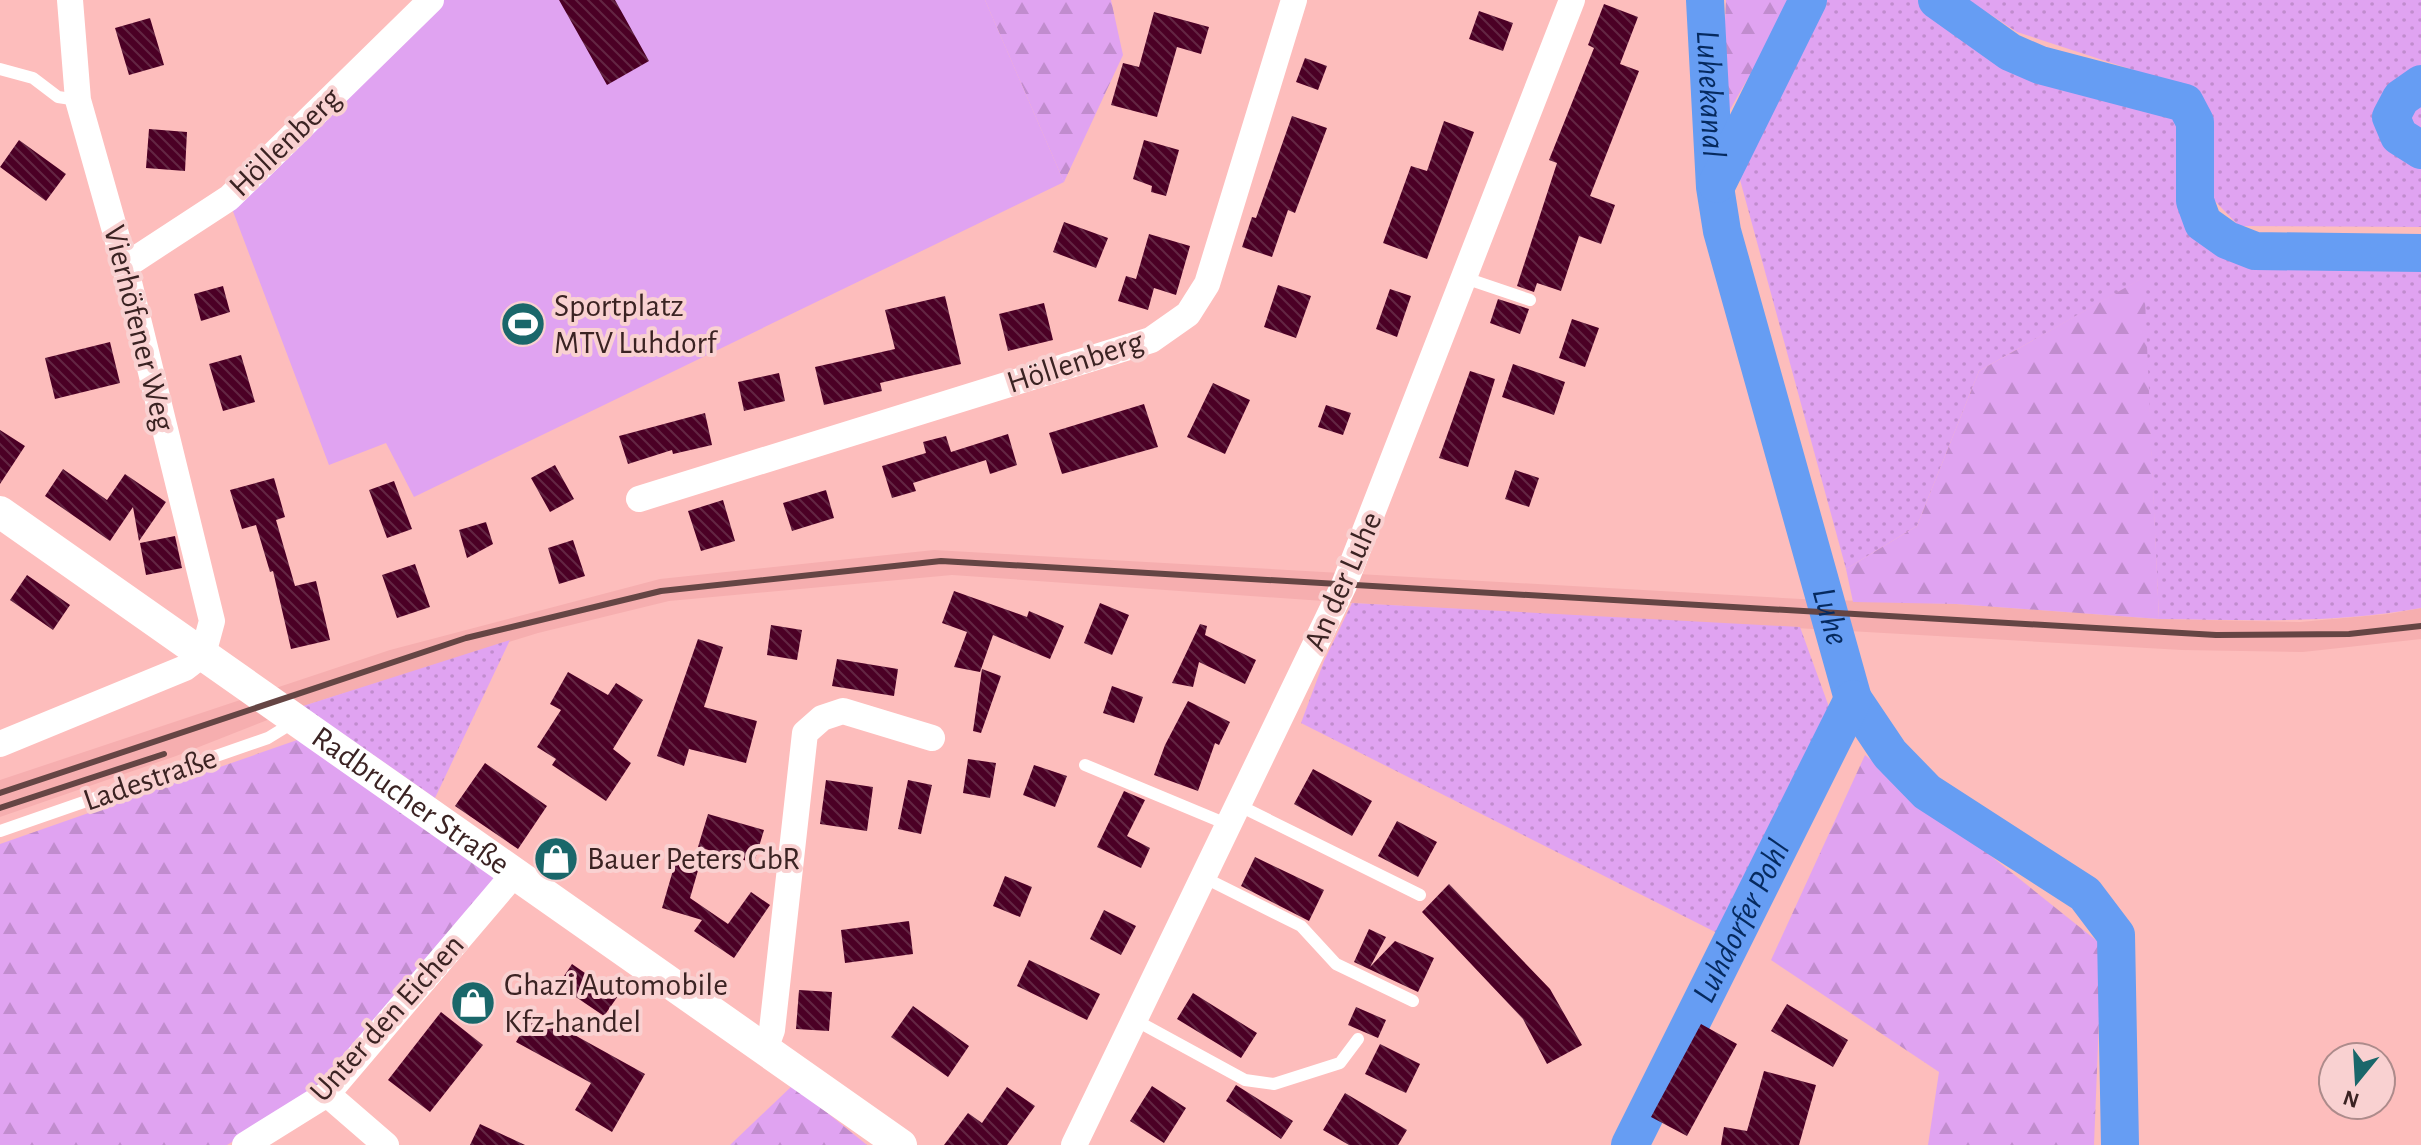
<svg xmlns="http://www.w3.org/2000/svg" width="2421" height="1145" viewBox="0 0 2421 1145" font-family="'Alegreya Sans',sans-serif">
  <style>
    .built { fill: #f6aeaf }
    .grass { fill: url(#grass-dots) }
    .forest { fill: url(#forest-firs) }
    .park { fill: #e0a3f1 }
    .lines { fill: none; stroke-linecap: round; stroke-linejoin: round }
    .river { stroke: #669df3; stroke-width: 38 }
    .building { fill: url(#building-back-hatch) }
    .service { stroke: #fff; stroke-width: 12 }
    .minor { stroke: #fff; stroke-width: 26 }
    .tertiary { stroke: #fff; stroke-width: 32 }
    .rail { stroke: #654544; stroke-width: 6 }
    .labels { text-anchor: middle; dominant-baseline: central; stroke-width: 8; stroke-linejoin: round; paint-order: stroke }
    .street-label { font-size: 32px; fill: #3b2323; stroke: #f9d1d1 }
    .poi-label { font-size: 32px; fill: #3b2323; stroke: #f9d1d1; text-anchor: start }
    .water-label { font-size: 34px; font-style: italic; fill: #062a5f; stroke: #f9d1d1 }
  </style>
  <defs>
    <pattern id="grass-dots" width="8" height="8" patternUnits="userSpaceOnUse" patternTransform="scale(2)"><rect width="8" height="8" fill="#e0a3f1"/><path d="M2 2h.1M6 6h.1" fill="none" stroke="#c18cce" stroke-width="1.8" stroke-linecap="round"/></pattern>
    <pattern id="forest-firs" width="22" height="20" patternUnits="userSpaceOnUse" patternTransform="scale(2)"><rect width="22" height="20" fill="#e0a3f1"/><path d="M5 1l3.5 6h-7zM16 11l3.5 6h-7z" fill="#c18cce"/></pattern>
    <pattern id="building-back-hatch" width="6" height="6" patternUnits="userSpaceOnUse" patternTransform="scale(2)"><rect width="6" height="6" fill="#4b0025"/><path d="M-1 5l2 2M0 0l6 6M5-1l2 2" fill="none" stroke="#632643"/></pattern>
  </defs>
  <rect width="100%" height="100%" fill="#fdbdbc"/>
  <!-- built -->
  <path class="built" d="M934,550L1801,599L1956,604L2159,619L2300,622L2388,614L2421,608V639L2303,652L2182,650L1352,603L952,575L669,601L538,633L303,706L176,756L0,817V780L390,650L660,579Z"/>
  <!-- grass -->
  <path class="grass" d="M1821,0H1921L2027,76L2167,103L2186,124L2189,212L2208,241L2246,257H2421V608C2334,624 2247,620 2159,619L2143,278L1979,371L1917,526L1846,569L1736,165L1791,73Z
    M1968,0H2421V68L2384,90L2378,130L2421,159V227L2239,226L2212,198L2210,122L2199,99L2170,82L2017,32Z
    M2421,96V142L2403,131L2408,102Z
    M1352,603L1800,627L1833,718L1731,940L1301,723L1324,661Z
    M510,640L435,798L303,706Z"/>
  <!-- forest -->
  <path class="forest" d="M985,0H1111L1123,55L1064,182Z
    M1726,0H1793L1720,127Z
    M2144,277L2159,619L1956,604L1853,602L1846,569L1917,526L1979,371Z
    M300,739L505,876L327,1085L227,1145H0V844Z
    M1865,755L2102,945L2094,1145H1928L1939,1072L1771,960Z
    M793,1085L867,1145H730Z"/>
  <!-- park -->
  <path class="park" d="M442,0H985L1064,182L414,497L386,443L329,465L231,206Z"/>
  <g class="lines">
    <!-- river -->
    <g class="river">
      <path id="s1" d="M1705,0L1715,187L1722,231L1853,699L1890,754L1927,792L2085,894L2116,935L2120,1145"/>
      <path d="M1937,0L2010,52L2040,65L2185,103L2195,122V201L2203,223L2227,240L2255,251L2421,253"/>
      <path d="M2421,84L2401,98L2391,117L2399,136L2421,150"/>
      <path d="M1717,184L1808,0"/>
      <path id="s2" d="M1630,1145L1853,699"/>
    </g>
  </g>
  <!-- building -->
  <path class="building" d="M559,0H615L649,61L607,85Z
    M1604,4L1638,17L1620,64L1639,71L1590,196L1615,205L1601,244L1579,236L1561,291L1537,283L1534,292L1517,286L1557,163L1549,160L1594,48L1588,45Z
    M1479,11L1513,23L1503,51L1469,39Z
    M1154,12L1209,27L1201,54L1177,47L1157,117L1111,105L1123,63L1139,67Z
    M150,18L164,65L129,75L115,28Z
    M1305,58L1327,66L1318,90L1296,82Z
    M1292,116L1327,128L1295,213L1288,210L1272,257L1242,247L1252,217L1256,218Z
    M1444,121L1474,132L1427,259L1383,243L1411,166L1427,171Z
    M149,129L187,132L185,171L146,168Z
    M19,140L66,174L46,201L0,167Z
    M1144,140L1179,150L1166,196L1151,192L1152,186L1133,179Z
    M1064,222L1108,238L1096,268L1053,252Z
    M1149,234L1190,246L1176,295L1154,288L1148,310L1118,301L1126,276L1136,279Z
    M1278,285L1311,296L1296,338L1264,327Z
    M223,286L230,312L201,321L194,294Z
    M1390,289L1411,296L1397,337L1376,329Z
    M945,296L961,364L880,383L882,391L824,405L815,367L895,349L885,310Z
    M1498,299L1529,309L1520,334L1490,323Z
    M1044,303L1053,340L1008,351L999,314Z
    M1572,319L1599,328L1585,367L1559,358Z
    M110,342L120,383L55,399L45,358Z
    M241,355L255,402L223,411L209,364Z
    M1513,364L1565,382L1554,415L1502,397Z
    M1470,371L1495,379L1468,467L1439,458Z
    M779,373L785,401L744,411L738,382Z
    M1213,383L1250,400L1225,454L1187,437Z
    M1144,404L1158,447L1062,474L1049,433Z
    M1326,405L1351,413L1343,435L1318,427Z
    M705,413L712,445L673,454L672,450L628,464L619,436Z
    M0,430L25,446L0,484Z
    M1008,434L1017,465L990,474L986,460L913,483L916,491L892,498L882,466L926,453L923,442L946,436L951,452Z
    M555,465L574,499L550,512L531,478Z
    M63,469L107,500L125,474L166,502L139,541L133,507L110,541L45,496Z
    M1515,470L1539,478L1529,507L1505,499Z
    M274,478L285,517L276,520L295,586L316,581L330,640L291,649L273,571L270,572L256,525L242,529L230,490Z
    M394,481L412,529L387,538L369,490Z
    M826,490L834,518L792,531L783,503Z
    M723,500L735,541L701,551L688,511Z
    M486,522L493,544L467,558L459,530Z
    M175,536L182,568L146,575L140,543Z
    M573,540L585,576L559,584L548,548Z
    M415,564L430,607L397,618L382,575Z
    M27,575L70,605L53,630L10,600Z
    M954,591L1027,617L1029,611L1064,626L1050,659L993,635L980,672L954,667L967,632L942,623Z
    M1100,603L1129,615L1112,655L1084,643Z
    M1200,624L1207,626L1205,635L1256,660L1245,684L1199,662L1193,687L1172,683Z
    M771,625L802,630L797,660L767,655Z
    M698,639L723,647L704,707L757,721L746,763L689,749L684,766L657,756Z
    M837,659L898,669L894,696L832,686Z
    M982,669L1001,676L981,733L973,731Z
    M568,672L608,695L616,683L643,700L613,749L631,763L606,801L552,765L556,759L537,747L561,710L550,704Z
    M1112,686L1143,697L1134,723L1103,713Z
    M1188,701L1230,722L1219,745L1215,743L1198,791L1154,775L1165,745Z
    M968,759L996,763L990,798L963,793Z
    M485,763L547,806L518,849L455,806Z
    M1034,765L1067,776L1055,807L1023,795Z
    M1313,769L1372,801L1352,836L1294,804Z
    M826,780L873,787L867,831L820,824Z
    M908,780L932,785L921,834L898,829Z
    M1124,791L1145,800L1127,836L1150,848L1141,868L1097,847Z
    M708,814L764,830L754,863L698,847Z
    M1397,821L1437,842L1418,877L1378,856Z
    M1255,857L1324,890L1309,921L1241,886Z
    M676,860L699,867L690,898L728,924L751,892L770,905L734,958L694,931L702,920L662,908Z
    M1005,876L1032,887L1020,917L993,906Z
    M1449,884L1550,989L1582,1045L1547,1064L1523,1019L1422,912Z
    M1104,910L1136,926L1121,955L1090,939Z
    M909,921L913,954L845,963L841,930Z
    M1369,929L1386,937L1370,967L1395,941L1434,958L1418,992L1354,962Z
    M1029,960L1100,994L1087,1020L1017,986Z
    M572,964L618,996L604,1016L558,985Z
    M799,990L832,992L829,1031L796,1029Z
    M1193,993L1257,1033L1241,1058L1177,1019Z
    M1787,1004L1848,1040L1833,1067L1771,1031Z
    M913,1006L969,1046L948,1077L891,1037Z
    M1356,1007L1386,1020L1378,1038L1348,1025Z
    M441,1012L483,1045L430,1112L388,1080Z
    M533,1012L645,1074L612,1132L575,1110L591,1083L516,1042Z
    M1701,1024L1737,1044L1687,1136L1651,1117Z
    M1380,1044L1420,1064L1406,1093L1365,1074Z
    M1764,1071L1816,1085L1799,1145H1721L1724,1127L1747,1131Z
    M1236,1085L1293,1121L1281,1139L1226,1101Z
    M1152,1086L1186,1108L1164,1143L1130,1121Z
    M1007,1087L1035,1106L1007,1145H944L968,1113L982,1123Z
    M1345,1093L1407,1130L1398,1145H1349L1323,1130Z
    M480,1124L525,1145H470Z"/>
  <g class="lines">
    <!-- service -->
    <path class="service" d="M0,69L33,78L58,97L78,100
      M1465,278L1530,300
      M1085,765L1229,825
      M1238,805L1420,895
      M0,831L268,738L294,722
      M1203,877L1301,926L1336,964L1413,1001
      M1135,1020L1245,1080L1274,1084L1340,1063L1358,1039"/>
    <!-- minor -->
    <path class="minor" d="M125,266L229,198L431,0
      M639,499L1151,340L1188,314L1207,284L1294,0
      M0,744L185,668L203,654L212,621L125,266L78,100L70,0
      M765,1049L772,1030L805,733L822,718L843,711L932,738
      M327,1094L386,1145
      M245,1145L327,1094L515,873
      M1074,1145L1344,585L1572,0"/>
    <!-- tertiary -->
    <path class="tertiary" id="s3" d="M0,512L901,1145"/>
    <!-- rail -->
    <path class="rail" d="M0,793L466,638L661,591L941,561L2216,635L2349,634L2421,626
      M0,808L164,754"/>
  </g>
  <!-- icons -->
  <defs>
    <g id="stadium-disc" transform="scale(2.3)"><circle r="9.5" fill="#1a676a" stroke="#f9d1d1"/><path d="M0-5a6.5 5 0 1 0 0 10a6.5 5 0 1 0 0-10ZM-3.5-1.8h7v3.6h-7Z" fill="#fff"/></g>
    <g id="shop-disc" transform="scale(2.3)"><circle r="9.5" fill="#1a676a" stroke="#f9d1d1"/><path d="M-5-2.5h2.3a2.7 3.5 0 0 1 5.4 0H5L5.5 6h-11ZM-1.5-2.5h3a1.5 2.3 0 0 0-3 0Z" fill="#fff"/></g>
  </defs>
  <g fill-rule="evenodd">
    <use href="#stadium-disc" x="523" y="324"/>
    <use href="#shop-disc" x="556" y="859"/>
    <use href="#shop-disc" x="473" y="1003"/>
  </g>
  <g class="labels">
    <!-- street labels -->
    <g class="street-label">
      <text transform="translate(285 142) rotate(-44)">Höllenberg</text>
      <text transform="translate(139 328) rotate(76)">Vierhöfener Weg</text>
      <text transform="translate(1075 362) rotate(-18)">Höllenberg</text>
      <text transform="translate(1343 581) rotate(-66)">An der Luhe</text>
      <text transform="translate(150 779) rotate(-19)">Ladestraße</text>
      <text stroke="none"><textPath href="#s3" startOffset="502">Radbrucher Straße</textPath></text>
      <text transform="translate(387 1018) rotate(-48)">Unter den Eichen</text>
    </g>
    <!-- poi labels -->
    <g class="poi-label">
      <text x="554" y="306">Sportplatz<tspan x="554" dy="37">MTV Luhdorf</tspan></text>
      <text x="587" y="859">Bauer Peters GbR</text>
      <text x="504" y="985">Ghazi Automobile<tspan x="504" dy="37">Kfz-handel</tspan></text>
    </g>
    <!-- water labels -->
    <g class="water-label">
      <text stroke="none"><textPath href="#s1" startOffset="94">Luhekanal</textPath></text>
      <text stroke="none"><textPath href="#s1" startOffset="632">Luhe</textPath></text>
      <text stroke="none"><textPath href="#s2" startOffset="250">Luhdorfer Pohl</textPath></text>
    </g>
  </g>
  <!-- north arrow -->
  <g transform="translate(2357 1081) rotate(198)"><circle r="38" fill="#f9d1d1" stroke="#ad8b8b" stroke-width="2"/>
  <path d="M0-6L14 30L0 20L-14 30Z" fill="#1a676a"/>
  <text y="-12" font-size="22" font-weight="bold" text-anchor="middle" fill="#3b2323">N</text>
  </g>
</svg>
